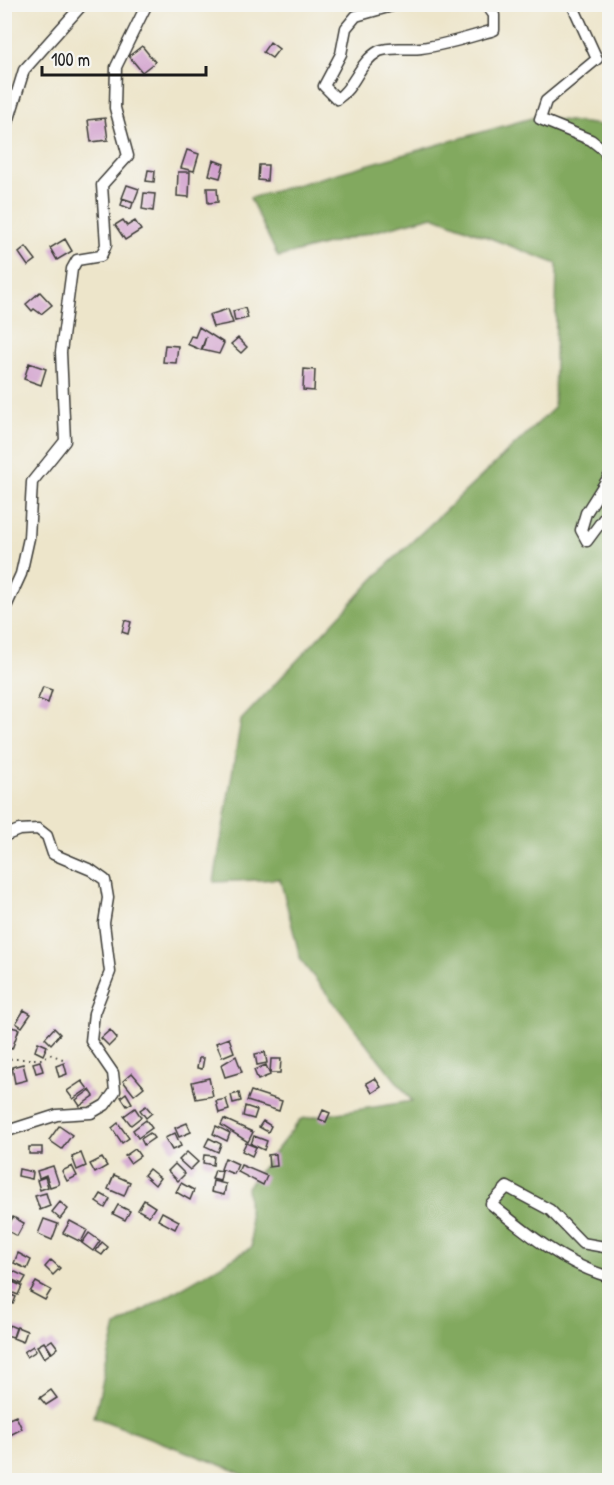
<svg xmlns="http://www.w3.org/2000/svg" width="614" height="1485" viewBox="0 0 614 1485" font-family="'Patrick Hand',sans-serif">
  <style>
    .forest { fill: #82a95f; stroke: #4f623e; stroke-width: 1.5 }
    .building { fill: #d09dcc }
    .lines { fill: none; stroke-linecap: round; stroke-linejoin: round }
    .minor-casing { stroke: #3b3a36; stroke-width: 13 }
    .path { stroke: #3b3a36; stroke-width: 2; stroke-dasharray: 1.5 4.5; stroke-linecap: butt }
    .minor { stroke: #fff; stroke-width: 10 }
  </style>
  <rect width="100%" height="100%" fill="#f6f6f2"/>
  <filter id="ink" filterUnits="userSpaceOnUse"><feTurbulence type="fractalNoise" baseFrequency=".0167" numOctaves="2"/><feDisplacementMap in="SourceGraphic" scale="12" xChannelSelector="R" yChannelSelector="G"/><feConvolveMatrix kernelMatrix="1 2 1 2 8 2 1 2 1" color-interpolation-filters="sRGB"/></filter>
  <filter id="wash" filterUnits="userSpaceOnUse"><feTurbulence type="fractalNoise" baseFrequency=".008" numOctaves="4" result="noise"/><feDisplacementMap in="SourceGraphic" scale="24" xChannelSelector="R" yChannelSelector="G"/><feGaussianBlur stdDeviation="1.35" result="paint"/><feColorMatrix in="noise" values="0 0 0 0 0 0 0 0 0 0 0 0 0 0 0 0 0 1.4 0 .05"/><feComposite in="paint" operator="in"/></filter>
  <g filter="url(#wash)">
    <rect width="100%" height="100%" fill="#ede5ca"/>
    <!-- forest -->
    <path class="forest" d="M535,117L609,126V1480H253L229,1468L94,1417L116,1326L252,1247L247,1187L301,1119L412,1101L301,961L280,879L214,882L241,720L385,567L554,408L557,264L433,216L278,257L250,198Z"/>
    <g id="blocks">
      <!-- building -->
      <path class="building" d="M270,42L279,49L272,58L263,52Z
        M142,46L155,62L142,72L129,56Z
        M105,118L108,140L91,142L88,120Z
        M187,150L199,154L194,171L181,168Z
        M213,160L224,164L220,178L209,175Z
        M259,165H268L267,181L258,180Z
        M148,170L155,171L154,182L146,181Z
        M178,172H190L189,197L177,196Z
        M127,185L139,189L134,202L122,198Z
        M207,188H217L218,202L208,203Z
        M144,193L155,194L153,211L142,209Z
        M123,199L133,203L131,209L121,205Z
        M123,220L127,226L135,221L141,230L125,240L115,225Z
        M65,239L72,251L57,260L50,248Z
        M26,247L36,260L28,266L19,253Z
        M40,292L52,305L41,314L34,309L32,311L26,304Z
        M245,308L248,318L235,321L233,311Z
        M228,309L233,323L213,327L209,315Z
        M199,327L224,343L219,354L202,350L206,337L201,350L187,344L191,336L195,337Z
        M238,338L247,347L241,353L231,344Z
        M165,345L178,346L176,363L163,362Z
        M29,363L46,369L41,385L24,379Z
        M304,369L315,370L314,391L303,390Z
        M125,620L131,622L128,634L122,632Z
        M43,687L52,690L48,703L38,699Z
        M24,1010L31,1014L22,1027L16,1023Z
        M11,1027L19,1029L12,1049L4,1047Z
        M54,1028L60,1034L51,1044L45,1038Z
        M110,1030L117,1038L109,1046L101,1038Z
        M229,1038L234,1052L222,1057L216,1043Z
        M38,1042L47,1046L43,1055L35,1051Z
        M265,1052L267,1063L257,1065L255,1054Z
        M236,1056L242,1072L225,1077L221,1065Z
        M199,1058H204L202,1069L197,1068Z
        M271,1059H281L280,1073H270Z
        M40,1061L43,1071L36,1073L33,1063Z
        M64,1063L67,1074L59,1077L56,1066Z
        M23,1064L27,1080L15,1083L12,1067Z
        M266,1065L270,1075L258,1080L254,1070Z
        M132,1073L144,1087L134,1095L123,1081Z
        M209,1078L213,1096L196,1099L192,1082Z
        M375,1078L381,1087L372,1093L366,1083Z
        M82,1081L88,1089L73,1099L67,1091Z
        M90,1090L94,1096L80,1106L76,1100Z
        M251,1091L282,1101L279,1111L247,1101Z
        M126,1093L132,1103L127,1106L121,1097Z
        M239,1093L241,1101L233,1103L231,1095Z
        M226,1099L229,1110L219,1113L216,1101Z
        M146,1106L152,1113L146,1118L140,1110Z
        M245,1106L257,1110L254,1119L243,1116Z
        M135,1108L141,1117L131,1125L124,1116Z
        M323,1110L330,1113L326,1122L319,1119Z
        M224,1119L253,1132L248,1142L221,1125Z
        M146,1120L152,1128L138,1138L133,1130Z
        M263,1121L271,1126L268,1132L259,1127Z
        M118,1123L129,1138L122,1143L112,1128Z
        M187,1123L191,1132L179,1137L175,1128Z
        M59,1126L72,1135L62,1149L49,1140Z
        M216,1126L230,1133L227,1141L213,1134Z
        M150,1133L154,1138L144,1145L141,1139Z
        M175,1133L181,1146L172,1150L165,1138Z
        M254,1136L267,1141L264,1150L251,1144Z
        M209,1138L221,1144L218,1152L205,1146Z
        M246,1143L256,1147L252,1156L242,1151Z
        M29,1147H42V1154H29Z
        M135,1149L140,1156L130,1163L125,1156Z
        M187,1152L198,1162L190,1170L179,1160Z
        M81,1153L86,1166L77,1170L72,1157Z
        M276,1154L277,1166L269,1167L268,1155Z
        M204,1155L214,1156L213,1165L203,1163Z
        M102,1158L107,1166L95,1173L90,1164Z
        M225,1158L238,1164L234,1174L221,1169Z
        M175,1164L185,1174L178,1181L168,1171Z
        M241,1165L267,1176L263,1185L238,1172Z
        M53,1166L59,1184L50,1187L46,1175L39,1178L37,1171Z
        M72,1166L77,1176L67,1181L62,1171Z
        M19,1169L33,1172L32,1179L18,1176Z
        M149,1169L160,1178L155,1185L144,1175Z
        M215,1170L222,1171L220,1181L212,1179Z
        M114,1175L130,1182L124,1196L108,1189Z
        M45,1177L48,1187L40,1190L37,1180Z
        M213,1181L226,1184L224,1195L211,1192Z
        M181,1183L194,1190L190,1200L176,1192Z
        M46,1193L50,1206L40,1210L35,1196Z
        M101,1194L110,1199L105,1208L96,1202Z
        M144,1200L155,1207L149,1216L138,1210Z
        M60,1202L68,1209L60,1219L52,1212Z
        M118,1205L130,1211L125,1220L113,1214Z
        M162,1212L179,1221L175,1229L158,1220Z
        M13,1217L24,1223L17,1236L6,1230Z
        M44,1219L58,1224L52,1240L38,1234Z
        M70,1221L87,1230L81,1242L63,1233Z
        M89,1233L100,1241L93,1251L82,1243Z
        M102,1242L108,1247L102,1255L96,1251Z
        M18,1253L31,1260L27,1269L14,1263Z
        M51,1260L60,1268L53,1275L45,1267Z
        M13,1271L26,1277L22,1284L10,1279Z
        M8,1280L22,1286L18,1295L4,1289Z
        M36,1282L51,1290L45,1300L30,1292Z
        M4,1292L16,1297L13,1304L4,1300Z
        M9,1325L16,1328L13,1337L6,1335Z
        M17,1327L27,1331L23,1342L13,1338Z
        M52,1340L58,1348L52,1353L46,1344Z
        M44,1342L51,1353L44,1358L37,1346Z
        M33,1346L36,1351L27,1357L24,1352Z
        M51,1390L57,1398L46,1405L40,1398Z
        M16,1416L22,1429L4,1438V1421Z"/>
    </g>
  </g>
  <g filter="url(#ink)">
    <use href="#blocks" fill-opacity="0" stroke="#3b3a36" stroke-width="1.5"/>
    <g class="lines">
      <!-- minor casing -->
      <g class="minor-casing">
        <path id="minor" d="M399,4L356,16L346,28L341,54L324,86L337,99C356,86 358,63 379,51C390,46 409,50 421,48C446,45 470,37 494,30V15L486,4
          M572,4L597,59L546,101L540,119L591,140L605,151L610,168
          M4,135L24,70L83,4
          M610,475L586,513L581,530L587,541L610,510
          M4,611L21,574L29,538L32,482L65,441L61,352L72,269L77,260L101,256L106,245L102,185L128,156L115,108L116,67L147,4
          M4,836L19,830L38,829L47,836L53,854L91,870L105,880L108,898L104,923L110,972L94,1013L91,1041L113,1073L115,1091L105,1105L91,1113L57,1115L4,1132
          M610,1248L582,1243L550,1210L507,1187L491,1204C526,1233 566,1265 610,1277"/>
      </g>
      <!-- path -->
      <path class="path" d="M4,1059H43L49,1054L63,1059"/>
      <!-- minor -->
      <use href="#minor" class="minor"/>
    </g>
  </g>
  <!-- margin -->
  <rect width="614" height="1485" fill="none" stroke="#f6f6f2" stroke-width="24"/>
  <!-- scale -->
  <path d="M42 66v9h164v-9" fill="none" stroke="#1c1c1c" stroke-width="3"/>
  <text x="51" y="66" font-size="18" fill="#1c1c1c" stroke="#f6f6f2" stroke-width="4.5" paint-order="stroke">100 m</text>
</svg>
